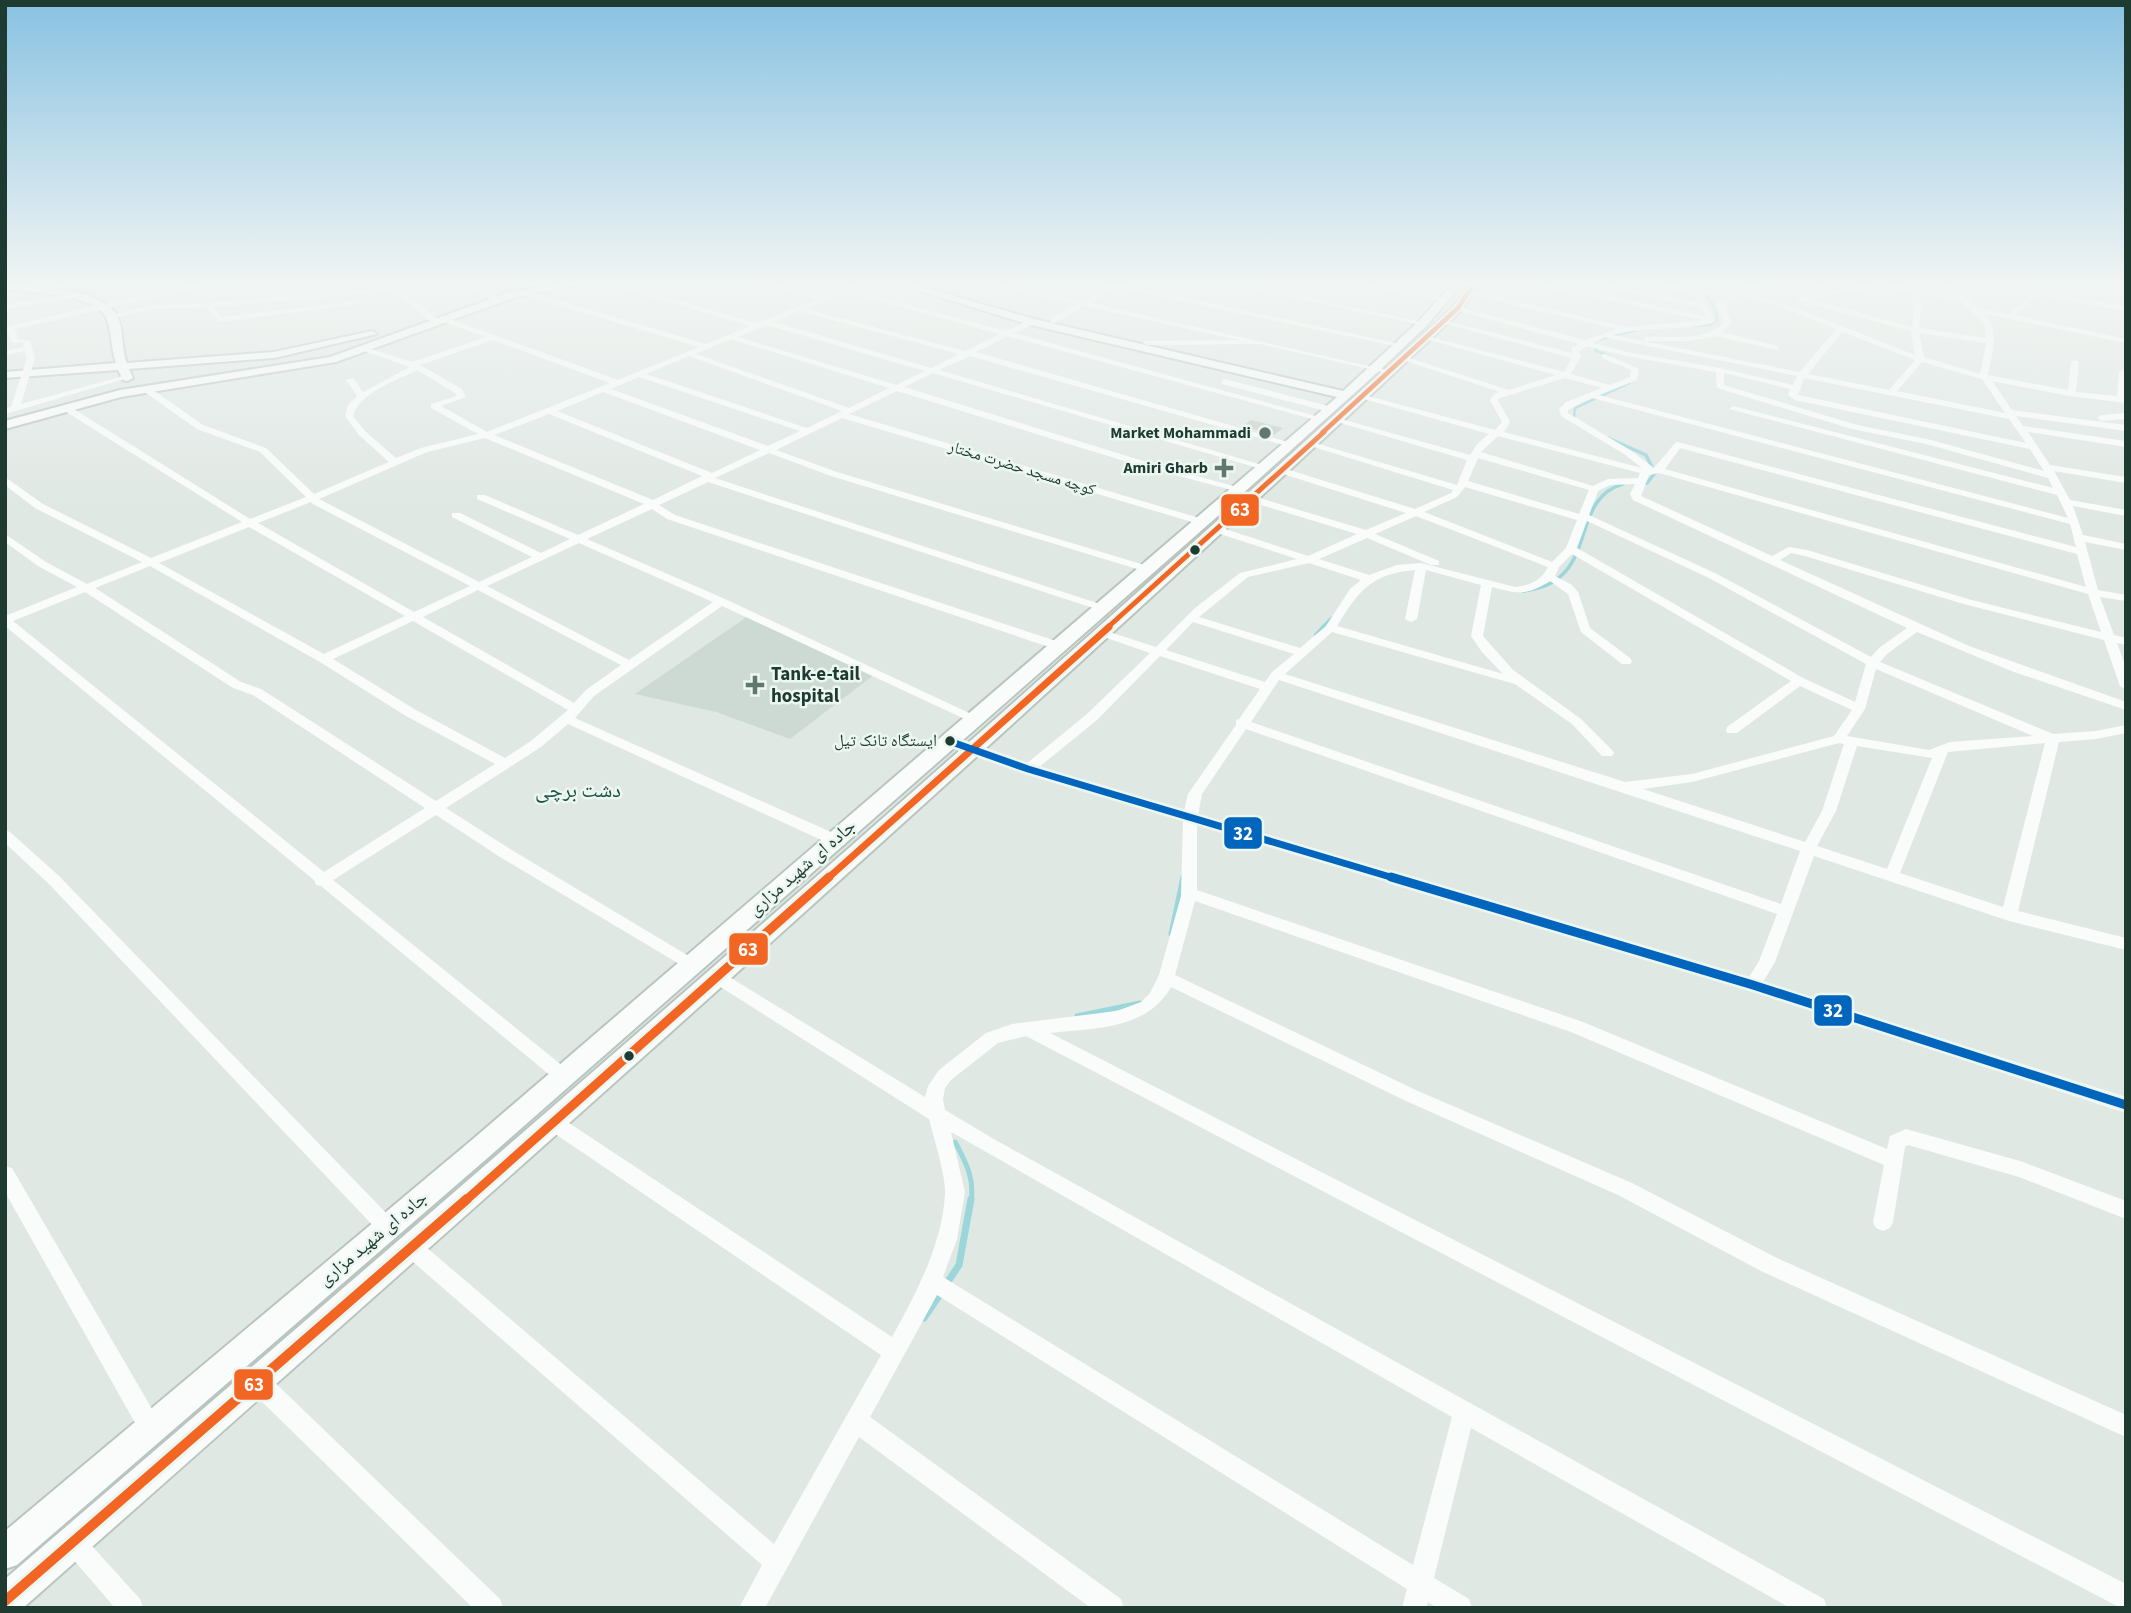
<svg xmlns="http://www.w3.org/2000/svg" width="2131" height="1613" viewBox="0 0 2131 1613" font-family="'Source Sans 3','Noto Naskh Arabic',sans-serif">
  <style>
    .built { fill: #cddad4 }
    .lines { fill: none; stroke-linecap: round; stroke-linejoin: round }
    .stream-far4 { stroke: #9bd6da; stroke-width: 2.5 }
    .stream-far3 { stroke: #9bd6da; stroke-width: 3.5 }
    .stream-far2 { stroke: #9bd6da; stroke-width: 4.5 }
    .stream-far1 { stroke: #9bd6da; stroke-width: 5 }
    .stream { stroke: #9bd6da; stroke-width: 7 }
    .building { fill: #c8d1cd }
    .secondary-casing { stroke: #b9c5bf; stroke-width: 4 }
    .street { fill: #fafcfb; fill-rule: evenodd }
    .secondary { fill: #fafcfb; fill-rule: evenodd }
    .bus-1-far4-casing { stroke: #edf7f2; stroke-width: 7 }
    .bus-1-far3-casing { stroke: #edf7f2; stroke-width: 9 }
    .bus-1-far2-casing { stroke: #edf7f2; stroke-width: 12 }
    .bus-1-far1-casing { stroke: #edf7f2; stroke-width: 14 }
    .bus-1-casing { stroke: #edf7f2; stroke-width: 16 }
    .bus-2-far1-casing { stroke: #edf7f2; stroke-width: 12 }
    .bus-2-casing { stroke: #edf7f2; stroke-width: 14 }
    .bus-1-far4 { stroke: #f26522; stroke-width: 4.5 }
    .bus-1-far3 { stroke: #f26522; stroke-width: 5 }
    .bus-1-far2 { stroke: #f26522; stroke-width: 7 }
    .bus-1-far1 { stroke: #f26522; stroke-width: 9 }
    .bus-1 { stroke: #f26522; stroke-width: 10 }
    .bus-2-far1 { stroke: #0065bd; stroke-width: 7 }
    .bus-2 { stroke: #0065bd; stroke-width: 9 }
    .poi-dot { fill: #617870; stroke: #edf7f2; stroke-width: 2.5 }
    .bus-dot { fill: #1d3b31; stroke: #edf7f2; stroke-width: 2.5 }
    .labels { text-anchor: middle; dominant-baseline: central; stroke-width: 5; stroke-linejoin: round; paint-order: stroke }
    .far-poi-label { font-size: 16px; font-weight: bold; fill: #1d3b31; stroke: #edf7f2; text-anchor: end }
    .far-street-label { font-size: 16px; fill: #1d3b31; stroke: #edf7f2 }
    .bus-label { font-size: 17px; fill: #1d3b31; stroke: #edf7f2; text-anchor: end }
    .poi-label { font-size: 19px; font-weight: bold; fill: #1d3b31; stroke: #edf7f2; text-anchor: start }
    .street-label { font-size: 19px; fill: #1d3b31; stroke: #edf7f2 }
    .neighbourhood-label { font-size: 21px; fill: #184f3e; stroke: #edf7f2 }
    .line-badge { stroke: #edf7f2; stroke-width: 2.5 }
    .badge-label { font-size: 19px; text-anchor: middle; font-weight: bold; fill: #fff }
  </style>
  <rect width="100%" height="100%" fill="#e0e8e4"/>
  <!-- built -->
  <path class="built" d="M748,616L874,675L790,739L716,712L635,694Z"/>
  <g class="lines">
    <!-- stream-far4 -->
    <path class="stream-far4" d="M1693,326L1710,325L1718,320L1712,302L1699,288L1701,281
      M1609,356L1596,351L1593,341L1636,330
      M1574,417L1575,408L1629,383"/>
    <!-- stream-far3 -->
    <path class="stream-far3" d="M1608,438L1646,455L1655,473L1647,483H1642
      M1523,591C1602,583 1566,500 1623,484
      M1322,628L1332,618"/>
    <!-- stream-far2 -->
    <path class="stream-far2" d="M1316,635L1324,627"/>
    <!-- stream-far1 -->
    <path class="stream-far1" d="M1171,934L1183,877
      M1077,1016L1140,1003
      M955,1142C965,1161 975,1178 971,1201"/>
    <!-- stream -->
    <path class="stream" d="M945,1286L959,1265L971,1199
      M924,1318L941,1293"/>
  </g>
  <!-- building -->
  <path class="building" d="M1251,420L1283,428L1274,435L1243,426Z"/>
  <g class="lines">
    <!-- secondary casing -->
    <g class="secondary-casing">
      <path id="secondary" d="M577,281H598L516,297L336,362L121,397L5,429V421L120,390L330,357L510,292Z
        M888,281H902L1034,319L1343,391L1419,321L1455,281H1465L1427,325L1379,371L1219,515L491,1155L17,1565L5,1569V1531L473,1139L1337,397L1027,324Z
        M1471,281H1481L1462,310C990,751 507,1180 23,1608H5V1579C493,1160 980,740 1454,306Z
        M5,283C35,287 97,287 116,314C124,326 121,349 127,363L274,352L372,331L377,334L274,358L129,369L133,378L127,381L123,380L118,370L5,378V372L116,363C111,349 112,334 107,320C100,294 28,292 5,289Z"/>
    </g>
    <!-- street -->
    <path class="street" d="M75,281H87L42,292L38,290Z
      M215,281H229L15,329L18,339L30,341L35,358L21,404L127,375L131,377L5,414V408L11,407L27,358L25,351L5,355V351L24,347L23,343H12L8,331H5V327L163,290Z
      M458,281H467L502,299L495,301Z
      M598,281H609L756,323L818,299L754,281H764L824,296L862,281H870L852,290L1006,331L1028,320H1034V324L1014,333L1323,418L1316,420L1008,336L976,352L1295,444L1287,446L970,356L939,370L1269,467L1261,469L933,373L904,387L1140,460L1244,489L1239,492L1134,464L897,391L849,414L1206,520V524L1202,525L842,418L776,450L837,472L1151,567L1152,569L1147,572L831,476L769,453L715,478L1106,606V610L1102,611L708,482L659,505L675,515L1062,643V649L1058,650L667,519L652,509L587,539L725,599L980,718L979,721H969L722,606L594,696L575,718L840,836L842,840L840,844H830L568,724L541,747L446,808L510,849L697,961L699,965L697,969L691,971L500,857L436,815L333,880L569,1071L572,1076L569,1081L563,1083L557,1081L321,886L316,885L314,880L5,626V616L77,587L38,566L5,542V534L46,562L87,584L142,562L35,508L5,485V477L43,504L151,558L242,522L63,410V406H69L250,519L306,497L260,452L197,429L143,391V387H149L203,425L266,448L314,494L389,462L359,435L345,416L348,405L357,396L346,380L353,378L363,392L410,367L361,350V346L412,362L486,337L439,320L438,318L442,316L618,380L699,347L520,294L523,290L706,344L750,326ZM846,292L1000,334L965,351L806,309ZM799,311L959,354L931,368L774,322ZM767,325L925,371L896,385L738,337ZM731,339L889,388L849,408L696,354ZM493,340L610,383L487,432L441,406L466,397L462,389L420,365ZM689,356L842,411L807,428L646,374ZM417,370L455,393L457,396L431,404V408L478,434L421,448L396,458L365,431L353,416C360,392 396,381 417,370ZM639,377L800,431L768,446L611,389ZM603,392L760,450L712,473L557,411ZM549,414L702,476L653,500L494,435ZM485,438L644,504L578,535L485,495H477V499L570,539L541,553L460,513H452V517L532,557L479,582L319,499L427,452ZM311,502L313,504L470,586L414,612L258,523ZM249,527L405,616L324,654L159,563ZM579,543L713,602L629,660L487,586ZM150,566L320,662L406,716L495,764L436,801L261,689L241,682L95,588ZM478,590L621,665L586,690L574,703L423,617ZM85,592L233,688L253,695L425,808L324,872L13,621ZM413,621L568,710L531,741L505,758L416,710L333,659Z
      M975,281H987L1082,301L1108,286L1093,281L1113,282L1122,281L1121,284L1404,345L1400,347L1115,287L1090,303L1395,372L1391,374L1260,344L1147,345L1143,343L1144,341L1239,340L1084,306L1054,323H1051V319L1076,304Z
      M1214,281H1227L1427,323L1423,325Z
      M1338,281H1352L1450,299L1446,301Z
      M1516,281H1529L1706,316L1702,308L1578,281H1591L1699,303L1694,294L1633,281H1647L1693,289V281H1699L1700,290L1727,291L1722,281H1728L1733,289C1744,287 1755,281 1765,281L1759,288L1742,291L1799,309L1915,355L1911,331L1798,301V297L1826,292L1798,282L1805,281L1836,290L1879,282L1955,296L1945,288L1946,281H1952L1953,287L1978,308L2008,314L2037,291L2126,307V311L2038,295L2015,315L2126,339V343L1985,314C2000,332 1992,353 1988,375L2068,390L2071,362L2075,360L2079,362L2076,392L2117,396L2119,372L2126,370V403L2069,396L1992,381L2012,410L2126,425V431L2016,416L2023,426L2126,441V447L2028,432L2050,465L2126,477V483L2054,471L2070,500L2126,510V516L2073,506L2083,535L2126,544V550L2085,542L2098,590L2126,595V601L2100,597L2114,635L2126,638V645L2117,643L2126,668V690L2120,686L2104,640L1960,603L1805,556L1791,553L1780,560L1969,646L2126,702V710L2014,672L1917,632L1887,654L1880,662L2053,734L2096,731L2126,725V733L2096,739L2059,742L2018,911L2126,938V950L2009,921L1814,856L1775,962L1763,982L2126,1097V1113L1753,991L1197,824V890L1583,1022L1887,1149L1890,1136L1906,1129L2020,1161L2126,1201V1219L2019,1177L1908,1145L1905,1147L1893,1222L1890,1228L1883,1231L1876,1228L1873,1222L1884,1165L1571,1032L1195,901L1175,975L1418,1091L1632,1183L1777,1258L2126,1415V1437L1763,1272L1618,1195L1406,1101L1171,987C1147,1030 1094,1028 1050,1033L2126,1584V1608L2117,1606L1026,1036L998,1043L951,1080L945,1088L943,1099L945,1110L992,1138L1824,1599L1827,1608H1790L1471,1428L1434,1578L1469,1599L1472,1608H1437L1428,1602L1426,1608H1402L1407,1589L937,1295L870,1417L1121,1599L1124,1608H1091L859,1437L765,1608H739L762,1565L405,1255L402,1248L405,1241L412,1239L419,1241L774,1544L881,1355L548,1129L545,1123L548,1117L554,1115L560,1117L892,1337C916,1293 942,1246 945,1194C946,1176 934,1139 929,1119L711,981L709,977L711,973L717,971L723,973L925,1097L928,1086L939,1070L986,1033L1012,1024L1117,1011L1141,1002L1150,993L1159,975L1181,896L1183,820L1023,772L944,744L942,741L944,738H954L1026,764L1087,714L1150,653L1098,635V631H1106L1156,647L1195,608L1240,573L1297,559L1214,532V528H1222L1308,556L1357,534L1248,501V497H1256L1366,530L1406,513L1280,473V469H1286L1415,509L1451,493L1453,490L1307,445L1315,443L1457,485L1467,460L1334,421L1341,419L1470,455L1478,443L1489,434L1360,398L1364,395L1495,430L1502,422L1490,400L1494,394L1500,392L1403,360V356L1509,390L1556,375L1422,338L1426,336L1564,372L1572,358L1439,322L1443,320L1572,353V348L1579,344L1455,310V306L1585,340L1617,329L1468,294V290L1626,327L1704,320ZM1879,286L1962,302L1984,323L1986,338L1919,328L1922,303L1918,301L1914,303L1912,327L1810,299ZM1702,294L1731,295L1716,304L1724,322C1706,343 1673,335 1648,337H1645V341H1691L1716,336L1778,350V346L1722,332L1732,322L1724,305L1741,295L1776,305L1836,329L1800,372L1613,335C1647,325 1682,332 1715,322ZM1842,332L1915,360L1889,390L1808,374ZM1919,333L1986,343L1980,374L1924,357ZM1605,337L1608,338L1797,376L1793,385L1720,368L1627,352L1593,343ZM1587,346L1626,356L1716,372L1717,388L1852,429L1926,444L2048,478L2053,488L1733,406L1729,409L2057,495L2068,518L1599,395L1637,380L1639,369L1605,354H1602V358L1631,370L1630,377L1610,385L1571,374L1581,357L1579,351ZM1922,362L1982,379L2005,413L1897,391ZM1724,373L1790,389L1788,395L1795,400L2030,449L2044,471L1927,439L1857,425L1724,385ZM1565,378L1602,388L1566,402L1559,409L1561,416L1624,454L1642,468L1504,432L1510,422L1498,400L1500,398ZM1804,378L2009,419L2026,443L1798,395ZM1592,398L2070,524L2076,547L1678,442L1675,443L1654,468L1630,450L1568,413V410ZM1498,436L1640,473L1638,478L1608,479L1593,486L1481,452ZM1680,448L2077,554L2086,587L1665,469ZM1478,458L1589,490L1579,514L1468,481ZM1659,473L2088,594L2101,632L1968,599L1807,550L1789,547L1772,556L1641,496L1649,475ZM1635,484L1630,494L1633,500L1907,628L1879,648L1871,657L1717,574L1589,515L1598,491L1610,485ZM1465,487L1577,520L1566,548L1552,562L1424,512L1457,497ZM1416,516L1548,567C1542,580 1529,586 1515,587L1421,563L1397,565L1369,575L1319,559L1367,538L1431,565H1439V561L1375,534ZM1587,521L1709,578L1866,664L1855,702L1803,678L1577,548ZM1572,554L1791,681L1727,727L1726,730L1727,733H1737L1800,686L1852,710L1834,736L1692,774L1625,782L1285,674L1332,632L1515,684L1572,724L1602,756H1612L1614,753L1612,750L1581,719L1513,670L1483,636L1492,587C1518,594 1526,596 1550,581L1568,594L1581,632L1622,664H1630L1632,661L1630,658L1590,628L1578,592L1572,585L1555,576L1559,567ZM1309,563L1361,580L1350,589L1326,626L1300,648L1199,617L1248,577ZM1415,570L1405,619L1411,622L1417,619L1426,570L1481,585L1471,636L1482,652L1503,674L1337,626C1359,591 1370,574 1415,570ZM1193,622L1294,654L1272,672L1265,682L1166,650ZM1160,656L1260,689L1239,719L1236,720V725L1188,794L1184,811L1038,768L1097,720ZM1876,669L2033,736L1950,742L1929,750L1847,736L1865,709ZM1279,680L1800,851L1781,904L1251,722ZM1246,729L1777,914L1759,961L1749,977L1198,815L1202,794ZM1839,743L1844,744L1822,811L1805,842L1643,789L1692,782ZM2045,743L2003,907L1900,873L1948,752ZM1857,746L1932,758L1887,869L1817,846L1836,811ZM951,1132L1452,1417L1413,1565L943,1277L957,1239L965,1192Z
      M390,282L438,319V323H432L394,291L214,307L221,317L359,301L363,303L219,322L207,307L154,309L112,318L108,316L154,305L209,303L390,287L386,284Z
      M77,293L80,297L5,309V305Z
      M1225,379L1332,407L1333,409L1329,412L1222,384L1221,382Z
      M2126,413V419L2101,421L2097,418L2101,415Z
      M5,830L10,832L59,876L394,1221L397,1227L394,1233L387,1236L380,1233L49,884L5,843Z
      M5,1166L12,1168L159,1421L162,1429L159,1437L151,1440L143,1437L5,1192Z
      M259,1372L267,1375L500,1599L503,1608H473L251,1391L248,1383L251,1375Z
      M75,1532L83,1536L140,1599L143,1608H115L67,1552L63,1544L67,1536Z"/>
    <!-- secondary -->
    <use href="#secondary" class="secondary"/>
    <!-- bus-1-far4 casing -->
    <g class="bus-1-far4-casing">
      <path id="bus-1-far4" d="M1322,433L1458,308L1476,281"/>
    </g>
    <!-- bus-1-far3 casing -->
    <g class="bus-1-far3-casing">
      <path id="bus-1-far3" d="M1107,628L1324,432"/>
    </g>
    <!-- bus-1-far2 casing -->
    <g class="bus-1-far2-casing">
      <path id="bus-1-far2" d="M827,879L1109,627"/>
    </g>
    <!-- bus-1-far1 casing -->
    <g class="bus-1-far1-casing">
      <path id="bus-1-far1" d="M465,1201L829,877"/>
    </g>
    <!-- bus-1 casing -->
    <g class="bus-1-casing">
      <path id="bus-1" d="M5,1601L467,1199"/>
    </g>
    <!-- bus-2-far1 casing -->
    <g class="bus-2-far1-casing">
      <path id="bus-2-far1" d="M949,741L1028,769L1397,879"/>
    </g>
    <!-- bus-2 casing -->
    <g class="bus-2-casing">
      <path id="bus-2" d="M1391,877L1753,985L2126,1105"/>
    </g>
    <!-- bus-1-far4 -->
    <use href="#bus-1-far4" class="bus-1-far4"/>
    <!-- bus-1-far3 -->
    <use href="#bus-1-far3" class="bus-1-far3"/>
    <!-- bus-1-far2 -->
    <use href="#bus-1-far2" class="bus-1-far2"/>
    <!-- bus-1-far1 -->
    <use href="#bus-1-far1" class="bus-1-far1"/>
    <!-- bus-1 -->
    <use href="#bus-1" class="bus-1"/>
    <!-- bus-2-far1 -->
    <use href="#bus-2-far1" class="bus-2-far1"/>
    <!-- bus-2 -->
    <use href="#bus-2" class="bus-2"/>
  </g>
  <!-- sky -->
  <linearGradient id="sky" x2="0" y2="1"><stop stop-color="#89c2e2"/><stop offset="0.56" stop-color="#f1f5f3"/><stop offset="1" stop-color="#f1f5f3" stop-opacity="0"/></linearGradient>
  <rect width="2131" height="506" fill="url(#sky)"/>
  <!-- markers -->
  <g class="poi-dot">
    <circle cx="1265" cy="433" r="7"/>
    <path d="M1220.5 457.5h7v7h7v7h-7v7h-7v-7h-7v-7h7z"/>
    <path d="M751.5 674.5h7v7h7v7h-7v7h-7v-7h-7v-7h7z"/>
  </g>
  <g class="bus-dot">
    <circle cx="1195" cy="550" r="6"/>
    <circle cx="950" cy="741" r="6"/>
    <circle cx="629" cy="1056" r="6"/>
  </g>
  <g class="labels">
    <!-- far-poi labels -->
    <g class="far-poi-label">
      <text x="1251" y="433">Market Mohammadi</text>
      <text x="1208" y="468">Amiri Gharb</text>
    </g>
    <!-- far-street labels -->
    <g class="far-street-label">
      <text transform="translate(1022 468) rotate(17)">کوچه مسجد حضرت مختار</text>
    </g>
    <!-- bus labels -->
    <g class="bus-label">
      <text x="937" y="741">ایستگاه تانک تیل</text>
    </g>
    <!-- poi labels -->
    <g class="poi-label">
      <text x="771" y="674">Tank-e-tail<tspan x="771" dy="22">hospital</tspan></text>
    </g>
    <!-- street labels -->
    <g class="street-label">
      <text transform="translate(802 868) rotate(-41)">جاده ای شهید مزاری</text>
      <text transform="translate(373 1239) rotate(-40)">جاده ای شهید مزاری</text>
    </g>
    <!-- neighbourhood labels -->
    <g class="neighbourhood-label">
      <text x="578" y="790">دشت برچی</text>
    </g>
  </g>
  <g class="line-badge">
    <rect x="1220" y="493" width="40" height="34" rx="7" fill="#f26522"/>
    <rect x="1223" y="816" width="40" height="34" rx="7" fill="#0065bd"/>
    <rect x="728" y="932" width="41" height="34" rx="7" fill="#f26522"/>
    <rect x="1813" y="994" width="40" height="33" rx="7" fill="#0065bd"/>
    <rect x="233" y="1368" width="41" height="33" rx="7" fill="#f26522"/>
  </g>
  <g class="badge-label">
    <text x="1240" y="516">63</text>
    <text x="1243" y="840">32</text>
    <text x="748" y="956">63</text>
    <text x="1833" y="1017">32</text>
    <text x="254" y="1391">63</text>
  </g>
  <!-- border -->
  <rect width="2131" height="1613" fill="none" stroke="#1d3b31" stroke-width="14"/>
</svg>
